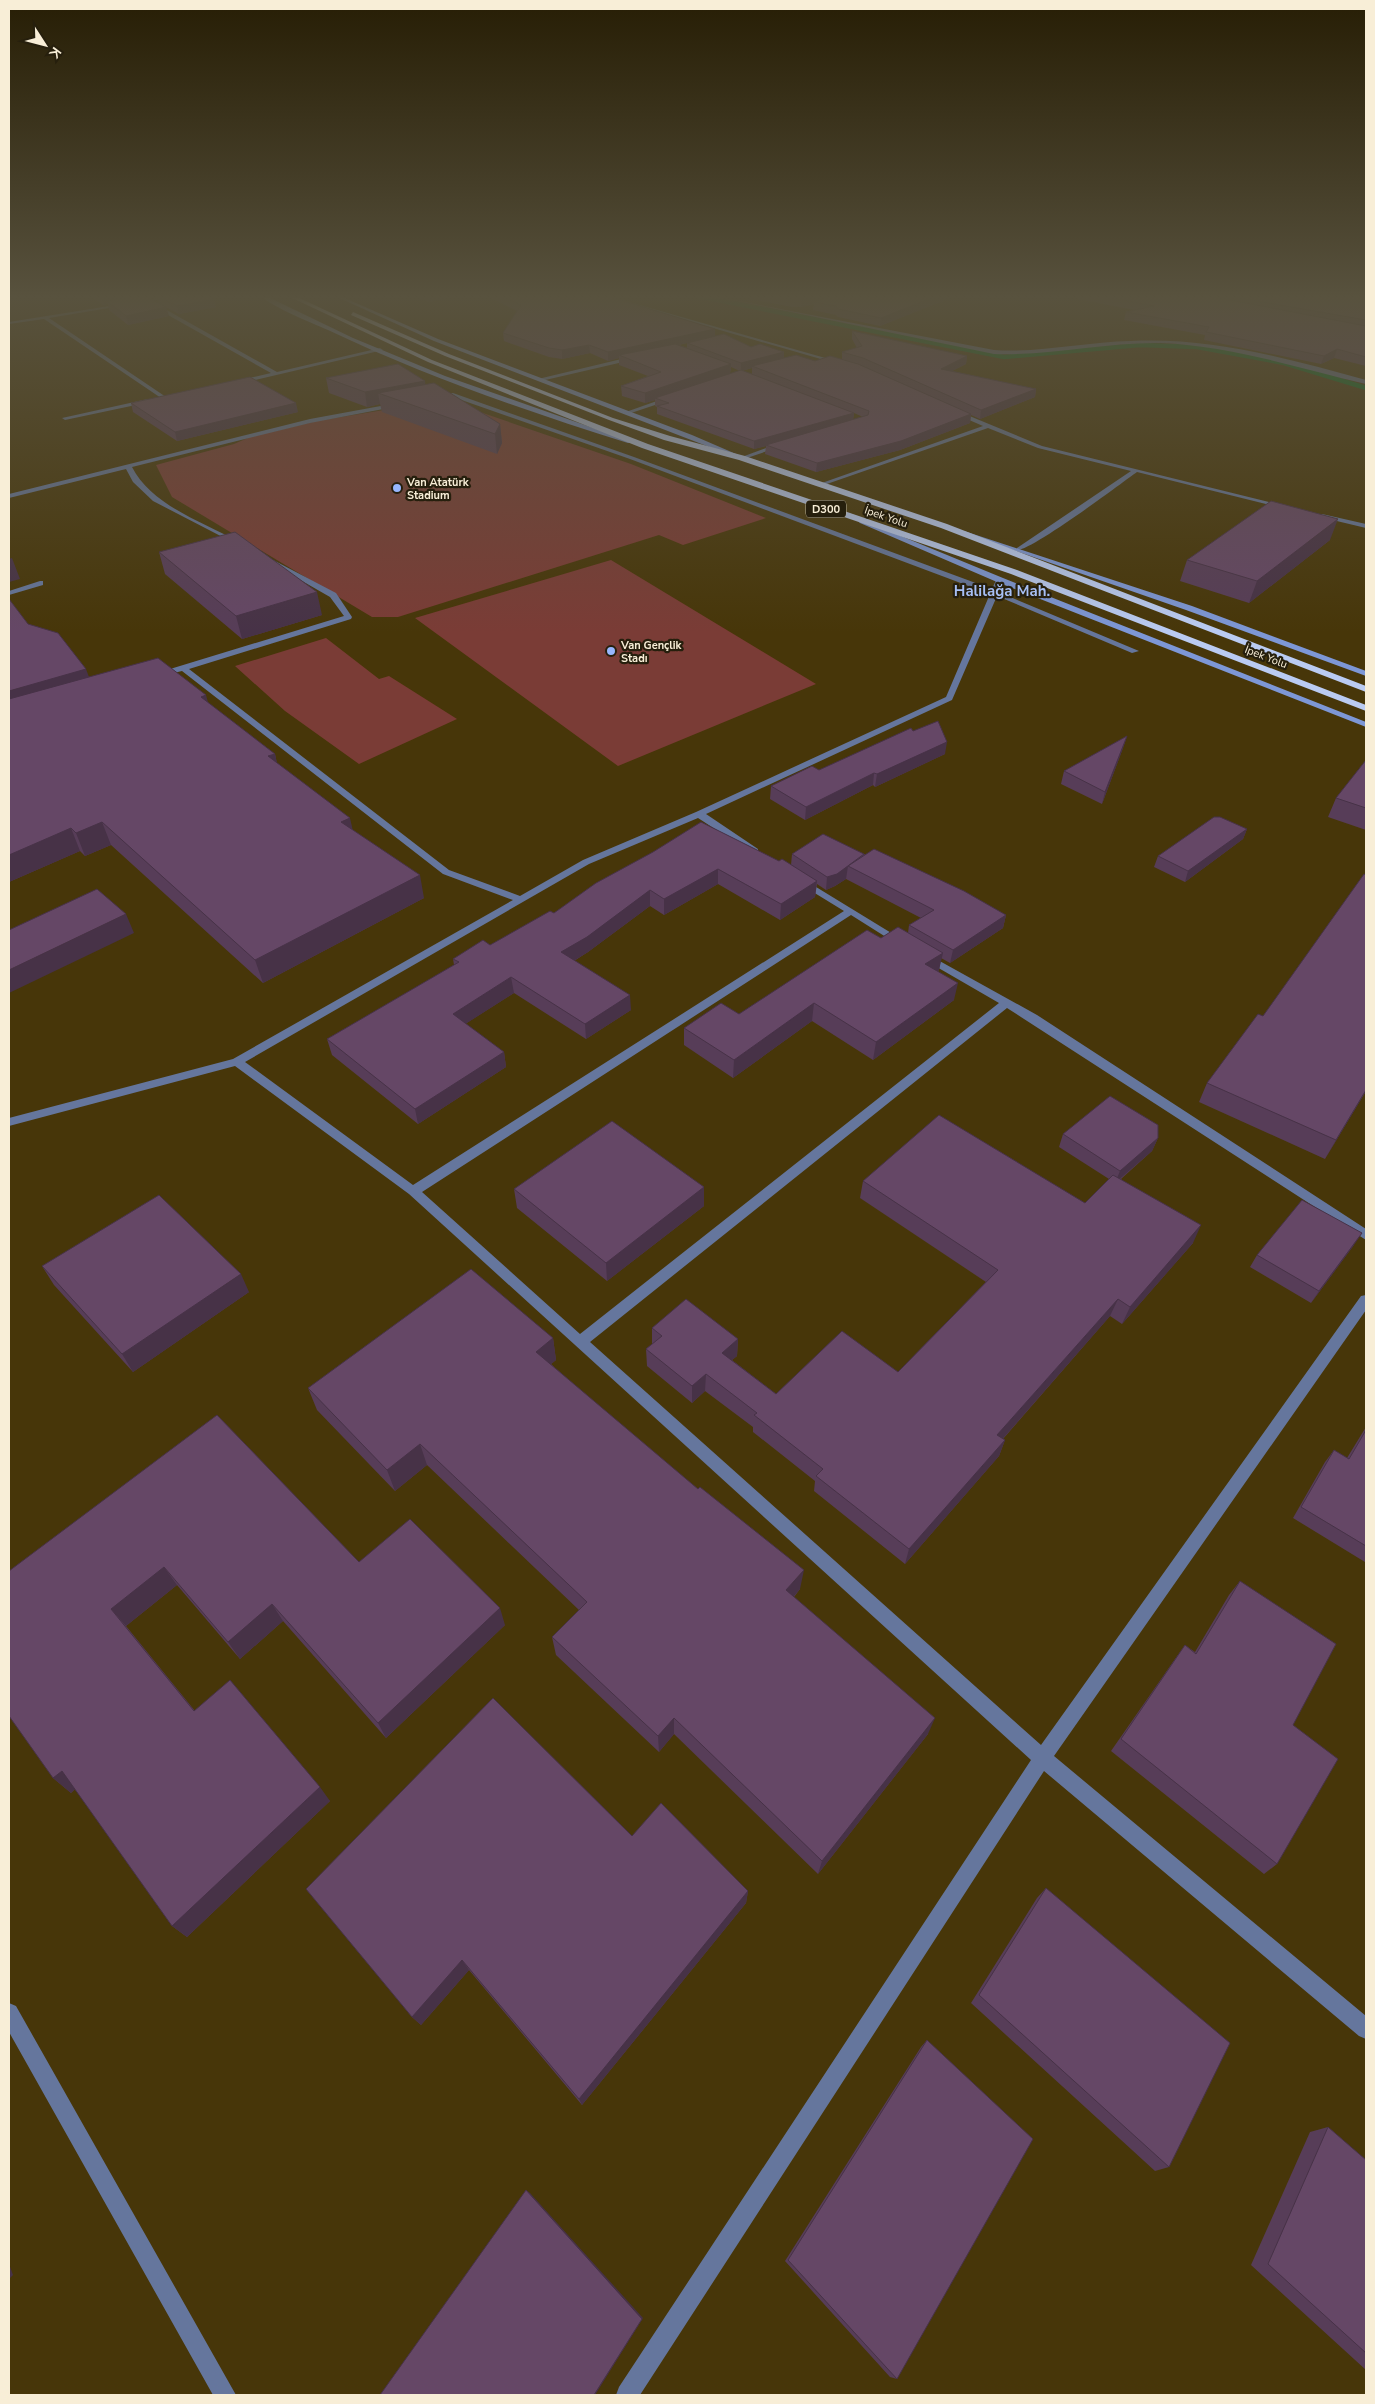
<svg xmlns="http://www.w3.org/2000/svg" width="1375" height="2404" viewBox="0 0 1375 2404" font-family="'Nunito Sans',sans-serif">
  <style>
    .green { fill: #7a3c36 }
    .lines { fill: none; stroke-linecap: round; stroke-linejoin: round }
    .stream { stroke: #007022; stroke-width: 4.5 }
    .street { fill: #65769d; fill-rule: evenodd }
    .secondary { fill: #7d97d6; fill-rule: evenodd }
    .highway { fill: #bacbf2; fill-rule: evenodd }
    .wall { fill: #573d58; fill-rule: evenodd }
    .shaded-wall { fill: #473247 }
    .building { fill: #654766; stroke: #473247 }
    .poi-dot { fill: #97b6fd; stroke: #261f0d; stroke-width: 2 }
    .labels { text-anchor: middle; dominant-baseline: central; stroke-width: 4.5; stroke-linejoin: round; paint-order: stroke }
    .far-poi-label { font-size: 11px; font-weight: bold; fill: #f8eed7; stroke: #261f0d; text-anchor: start }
    .shield { fill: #261f0d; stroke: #b9b09a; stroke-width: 1 }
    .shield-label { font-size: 11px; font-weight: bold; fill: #f8eed7 }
    .far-street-label { font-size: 11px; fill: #f8eed7; stroke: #261f0d }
    .far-district-label { font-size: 15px; font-weight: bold; fill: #a7bff4; stroke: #261f0d }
  </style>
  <rect width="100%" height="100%" fill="#473609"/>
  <!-- green -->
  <path class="green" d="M445,400L631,464L766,518L683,545L659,535L398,617H372L172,497L156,465L234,444L250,437L317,421Z
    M611,560L816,684L618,766L415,618Z
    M326,638L379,679L389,676L457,719L359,764L285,711L235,666Z"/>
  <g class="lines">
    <!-- stream -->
    <path class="stream" d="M697,296L1004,357L1140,345L1197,347L1284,363L1366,388"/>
    <!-- street -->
    <path class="street" d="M172,296H181L49,318L166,397L164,400L44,319L9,324V322Z
      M602,296H608L843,363L838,364Z
      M713,296L994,350C1040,353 1085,342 1131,341C1211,337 1290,359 1366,380V384C1298,368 1232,346 1161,343C1105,342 1050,356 994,354Z
      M152,304H156L277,372L380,348L383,350L238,384L236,381L271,373L152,306Z
      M634,356L636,359L541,381L538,379Z
      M453,393L634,457L992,589L997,578H1003L998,592L1139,651L1132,653L997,596L952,700L706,814L758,849V853H752L698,818L589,864L245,1062L413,1185L844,911L800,884V880L803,879L906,942L905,944H897L851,915L422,1192L580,1334L999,1003L923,959V955L927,954L1037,1015L1366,1229V1240L1007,1008L590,1342L1041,1745L1361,1296L1366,1295V1310L1054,1756L1366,2016V2039L1359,2036L1044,1771L640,2395H616L619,2387L1031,1760L409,1194L235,1066L9,1126V1118L233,1059L513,900L443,874L182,671L157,677V673L344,616L330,597L269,562V560H273L336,593L352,617L351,619L189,669L449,870L520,896L583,860L696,812L946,697L990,594L630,459L453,397L442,399L439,397Z
      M671,396L673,399L628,414L623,413Z
      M148,399L150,402L65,420L62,418Z
      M397,403L399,406L310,423L132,467C151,505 204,523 240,542V544L238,545L153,501L133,482L126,469L9,498V494L310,419Z
      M955,410L1042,446L1289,507L1286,509L1137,472C1119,485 1031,551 1017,550V548L1131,471L1038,448L988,428L824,485L819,484L983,426L953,413Z
      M780,443L782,446L744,459L739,458Z
      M1322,514L1366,524V528L1320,517V515Z
      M40,581H43V585L9,595V591Z
      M9,2003L16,2006L236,2395H213L9,2032Z"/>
    <!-- secondary -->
    <path class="secondary" d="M261,296H266L353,338L445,376L633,442L628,443C526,411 425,376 328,330C310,322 274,308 261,296Z
      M335,296H340L438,339L692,435L743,457L738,458L434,341Z
      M862,520L1003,578L1366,722V727L997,582L860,523L859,522Z
      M964,531L1192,606L1366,671V676L1186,610L964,533Z"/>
    <!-- highway -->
    <path class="highway" d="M288,296H295L432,360L648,444L1017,570L1366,705V711L1011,574L642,448L428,362Z
      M353,312L449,354L613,418L670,436L745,456L947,524L1366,686V692L941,528L739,460L664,440L609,420L445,356L351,315Z"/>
  </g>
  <!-- wall -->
  <path class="wall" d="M91,296H207L216,307L179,314L158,303L157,298H150L169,316L128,325L109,310L108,304L103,305Z
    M414,296H456L429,302Z
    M487,296H608L715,336L751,347L784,358L815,361L842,359V352L857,348L852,339V331L967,356L966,364L952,371L1036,389L1035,397L980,419L971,415L970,423L900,450L816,472L765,454L766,446L754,449L657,414V407L655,406V400L645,403L622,396L621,386L648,376L619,365V358L608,361L590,353L562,359L549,357L504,341L503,333L517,311ZM687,343V348L679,345ZM731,367L740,371L730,374ZM752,368V374L742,371ZM854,413L863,417L853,420Z
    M736,296H955L880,326L838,317L836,315L813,310L814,304L801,307H792Z
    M1079,296H1366V366L1334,358L1321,364L1204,340L1205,335L1124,320L1126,312L1134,310L1078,299Z
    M326,378L426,385L500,424L502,443L497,454L382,412L380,404L367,407L329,393Z
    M131,403L298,412L177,441L133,412Z
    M1330,540L1249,603L1180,581L1187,560Z
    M159,552L322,615L242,639L165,574Z
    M28,624L89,677L208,703L275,754L277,764L353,830L424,898L263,983L111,845L85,856L80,851L9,882Z
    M913,731L945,754L875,787L873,785L805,820L770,799L771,786L819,770Z
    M1127,736L1123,748L1102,804L1061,784L1064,771Z
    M1366,760V830L1328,817L1336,798Z
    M1247,829L1243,839L1185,882L1154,867L1158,856Z
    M792,854H864L1006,915L1003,928L950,963L941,958L939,970L938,971L954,1000L873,1060L812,1021L733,1078L684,1045V1028L739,1014L881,938L908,933L909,925L921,918L846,879L835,886L826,890L817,884L815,897L780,920L718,884L664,915L650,906L588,952L574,961L631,1010L586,1039L514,993L465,1024L504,1052L506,1067L418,1124L332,1055L327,1039L454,965L453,959L490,945L554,913L596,883L779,861L791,865Z
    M1263,1016L1366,1091L1325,1159L1199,1102L1207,1083Z
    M1063,1134L1158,1138L1152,1151L1121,1179L1193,1243L1122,1324L1110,1316L1003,1439L1005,1440L999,1456L905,1564L814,1491L815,1481L753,1432V1427L705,1391L692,1403L647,1366L646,1349L652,1344V1328L738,1339L737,1356L732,1360L776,1394L898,1372L986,1282L860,1198L863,1181L1085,1203L1109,1179L1059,1147Z
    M704,1187V1206L607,1281L517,1208L514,1189Z
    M1354,1245L1311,1303L1250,1267L1257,1255Z
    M42,1266L249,1292L133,1372L54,1285Z
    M553,1338L556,1360L551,1364L800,1589L794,1597L928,1734L818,1874L674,1734L659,1752L556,1655L552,1637L579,1610L427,1465L395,1491L317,1410L308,1388Z
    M1366,1427V1560L1365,1562L1293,1518L1325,1462L1334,1450L1347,1458Z
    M359,1562L505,1625L386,1738L283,1621L240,1659L177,1585L126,1626L195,1711L330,1801L187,1937L172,1926L75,1789L71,1793L53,1778L9,1571Z
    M1240,1581L1293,1725L1277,1864L1264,1874L1111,1751L1175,1659L1185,1645L1195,1652L1229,1595Z
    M632,1836L748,1891L746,1903L582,2105L469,1970L421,2025L412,2017L306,1889Z
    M1046,1888L1169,2167L1155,2171L971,2003L1037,1898Z
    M927,2040L897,2379L890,2377L785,2261L921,2047Z
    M1328,2127L1366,2160V2370L1251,2265L1310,2132Z"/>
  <!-- shaded-wall -->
  <path class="shaded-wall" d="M112,296H156L157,298L111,304L107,301L108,304L103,305L101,297Z
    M428,296H456L429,302Z
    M814,296H843L814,302V304L801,307L802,299Z
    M936,296H955L880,326L881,318Z
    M214,299L216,307L179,314L177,306Z
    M166,307L169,316L128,325L126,316Z
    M715,329V337L623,357L619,355V358L608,361V352Z
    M589,345L590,353L562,359V350Z
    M1337,349L1334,358L1321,364L1324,356Z
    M784,352V359L752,366V368L741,371V363Z
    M967,356L966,364L940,377L941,369Z
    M731,364L730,374L655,398V400L645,403V393Z
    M425,381L427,396L378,393L380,404L367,407L365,392Z
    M1036,389L1035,397L980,419L981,410Z
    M296,403L298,412L177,441L175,432Z
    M854,413L853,421L766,445V446L754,449V441Z
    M971,414L970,423L900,450L816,472L817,463Z
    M500,424L502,443L497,454L495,434Z
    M1338,519L1330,540L1249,603L1257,581Z
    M12,558L20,579L9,582V559Z
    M317,592L322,615L242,639L236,616Z
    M86,669L94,690L9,715V691Z
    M206,695L212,717L201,697Z
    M1127,736L1123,748L1102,804L1105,792Z
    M947,742L945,754L875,787L877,774Z
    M275,754L280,776L268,756Z
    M874,773L873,785L805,820L806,807Z
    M350,818L355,840L341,822Z
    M102,822L111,845L85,856L76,833Z
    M71,828L80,851L9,882V855Z
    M1247,829L1243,839L1185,882L1188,871Z
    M848,866L846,879L835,886L826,890L827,877Z
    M718,869V884L664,915V899Z
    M420,875L424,898L263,983L255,960Z
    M817,881L815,897L780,920L781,904Z
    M650,890V906L588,952L562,968L561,952Z
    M126,914L134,933L9,993V970Z
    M1006,915L1003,928L950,963L953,950Z
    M943,953L939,970L922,982L925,964Z
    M511,977L514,993L456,1030L453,1014Z
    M958,983L954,1000L873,1060L876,1042Z
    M630,995L631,1010L586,1039L585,1024Z
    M814,1003L812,1021L733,1078L734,1060Z
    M504,1052L506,1067L418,1124L415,1109Z
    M1366,1090V1091L1325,1159L1336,1140Z
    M1158,1138L1152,1151L1115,1183L1120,1171Z
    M704,1187V1206L607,1281L606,1263Z
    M1201,1225L1193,1243L1122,1324L1130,1307Z
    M1362,1233L1354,1245L1311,1303L1319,1291Z
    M241,1274L249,1292L133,1372L122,1354Z
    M1118,1299L1110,1316L992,1451L997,1435Z
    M553,1338L556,1360L539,1374L536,1352Z
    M738,1339L737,1356L721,1369L722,1353Z
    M706,1374L705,1391L692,1403V1386Z
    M1005,1440L999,1456L905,1564L909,1549Z
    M420,1444L427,1465L395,1491L387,1470Z
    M164,1567L177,1585L126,1626L111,1609Z
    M804,1570L800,1589L783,1609L786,1590Z
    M272,1604L283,1621L240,1659L228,1642Z
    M500,1608L505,1625L386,1738L378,1723Z
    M674,1718V1734L659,1752L658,1736Z
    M935,1718L928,1734L818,1874L822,1861Z
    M62,1771L79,1785L71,1793L53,1778Z
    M320,1787L330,1801L187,1937L172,1926Z
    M748,1891L746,1903L582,2105L579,2099Z
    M462,1960L469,1970L421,2025L412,2017Z
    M526,2190L530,2193L643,2318L595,2395H594Z
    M9,2264L13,2275L9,2279Z"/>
  <!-- building -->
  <path class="building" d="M99,296H112L101,297Z
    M141,296H145L166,307L126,316L107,301Z
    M157,296H207L214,299L177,306Z
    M502,296H608L715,329L608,352L589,345L562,350L549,348L503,333L521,305Z
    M774,296H814L802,299H792Z
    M832,296H936L881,318L838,309L836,306L814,302Z
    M1102,296H1209L1366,326V357L1337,349L1324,356L1206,332L1209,327L1126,312L1154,306Z
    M1228,296H1366V320Z
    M852,331L967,356L941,369L1036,389L981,410L863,358L842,352L862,346Z
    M724,334L751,347L760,344L784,352L741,363L687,343Z
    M675,344L731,364L645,393L621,386L661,372L619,355Z
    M796,355L815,361L830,356L858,364L971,414L901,441L817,463L766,445L868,415L869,411L752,366Z
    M398,364L425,381L365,392L326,378Z
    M741,370L854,413L754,441L657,406L669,403L655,398Z
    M250,377L296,403L175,432L131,403Z
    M434,383L500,424L495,434L378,393Z
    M1271,501L1338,519L1257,581L1187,560Z
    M235,532L317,592L236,616L159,552Z
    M9,599L28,624L58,633L86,669L9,691Z
    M158,658L206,695L201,697L275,754L268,756L350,818L341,822L420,875L255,960L102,822L76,833L71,828L9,855V699Z
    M938,721L947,742L877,774L874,773L806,807L771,786L812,766L819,770L911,728L913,731Z
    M1127,736L1105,792L1064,771Z
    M1366,760V808L1336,798Z
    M1214,817H1220L1247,829L1188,871L1158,856Z
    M701,822L779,861L782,859L817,881L781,904L718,869L664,899L650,890L587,937L561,952L630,995L585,1024L511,977L453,1014L504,1052L415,1109L327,1039L459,962L453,959L483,940L490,945L550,911L554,913L596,883L653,852Z
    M823,834L864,854L837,874L827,877L792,854Z
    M874,849L964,891L1006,915L953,950L909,925L934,910L848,866Z
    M1364,874L1366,875V1090L1336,1140L1207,1083L1258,1014L1263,1016Z
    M97,889L126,914L9,970V930Z
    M898,927L943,953L925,964L958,983L876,1042L814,1003L734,1060L684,1028L721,1003L739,1014L867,930L881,938Z
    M1110,1096L1158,1125V1138L1120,1171L1063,1134Z
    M939,1115L1085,1203L1113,1175L1201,1225L1130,1307L1118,1299L997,1435L1005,1440L909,1549L816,1476L823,1469L754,1415L757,1413L706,1374L692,1386L646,1349L662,1336L652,1328L686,1299L738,1339L722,1353L776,1394L842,1331L898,1372L998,1270L863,1181Z
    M612,1121L704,1187L606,1263L514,1189Z
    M159,1195L241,1274L122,1354L42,1266Z
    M1302,1200L1362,1233L1319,1291L1257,1255Z
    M471,1269L553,1338L536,1352L698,1489L700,1487L804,1570L786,1590L935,1718L822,1861L674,1718L658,1736L552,1637L587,1602L420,1444L387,1470L308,1388Z
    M217,1415L359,1562L410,1519L500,1608L378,1723L272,1604L228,1642L164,1567L111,1609L194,1711L230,1680L320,1787L172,1926L62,1771L53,1778L9,1716V1571Z
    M1366,1430V1546L1301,1507L1334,1450L1349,1459Z
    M1240,1581L1336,1644L1293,1725L1338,1759L1277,1864L1121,1739L1185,1645L1196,1654Z
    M493,1698L632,1836L661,1803L748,1891L579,2099L462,1960L412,2017L306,1889Z
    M1046,1888L1230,2043L1169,2167L979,1995Z
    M927,2040L1033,2139L897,2379L788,2260Z
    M1328,2127L1366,2160V2353L1268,2264Z
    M526,2190L642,2319L594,2395H380Z"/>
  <!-- sky -->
  <linearGradient id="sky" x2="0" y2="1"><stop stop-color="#271e05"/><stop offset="0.47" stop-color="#58523e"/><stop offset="1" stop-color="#58523e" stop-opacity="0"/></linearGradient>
  <rect width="1375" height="632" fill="url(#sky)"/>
  <!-- markers -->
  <g class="poi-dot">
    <circle cx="397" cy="488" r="5"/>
    <circle cx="611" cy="651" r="5"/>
  </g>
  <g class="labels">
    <!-- far-poi labels -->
    <g class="far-poi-label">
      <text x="407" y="482">Van Atatürk<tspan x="407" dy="13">Stadium</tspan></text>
      <text x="621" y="645">Van Gençlik<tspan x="621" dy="13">Stadı</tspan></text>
    </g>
    <!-- shield labels -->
    <rect class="shield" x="806" y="500.5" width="40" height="17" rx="4"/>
    <g class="shield-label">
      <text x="826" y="509">D300</text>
    </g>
    <!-- far-street labels -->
    <g class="far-street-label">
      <text transform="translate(886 517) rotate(19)">İpek Yolu</text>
      <text transform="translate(1266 657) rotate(21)">İpek Yolu</text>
    </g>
    <!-- far-district labels -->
    <g class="far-district-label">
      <text x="1002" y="591">Halilağa Mah.</text>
    </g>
  </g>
  <!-- border -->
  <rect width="1375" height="2404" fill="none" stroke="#f8eed7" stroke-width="20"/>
  <!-- north arrow -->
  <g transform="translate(45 45) rotate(126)" stroke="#261f0d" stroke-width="4" paint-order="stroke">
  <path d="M0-4L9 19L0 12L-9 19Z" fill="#f8eed7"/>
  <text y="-8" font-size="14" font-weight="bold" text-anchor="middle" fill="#f8eed7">K</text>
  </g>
</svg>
